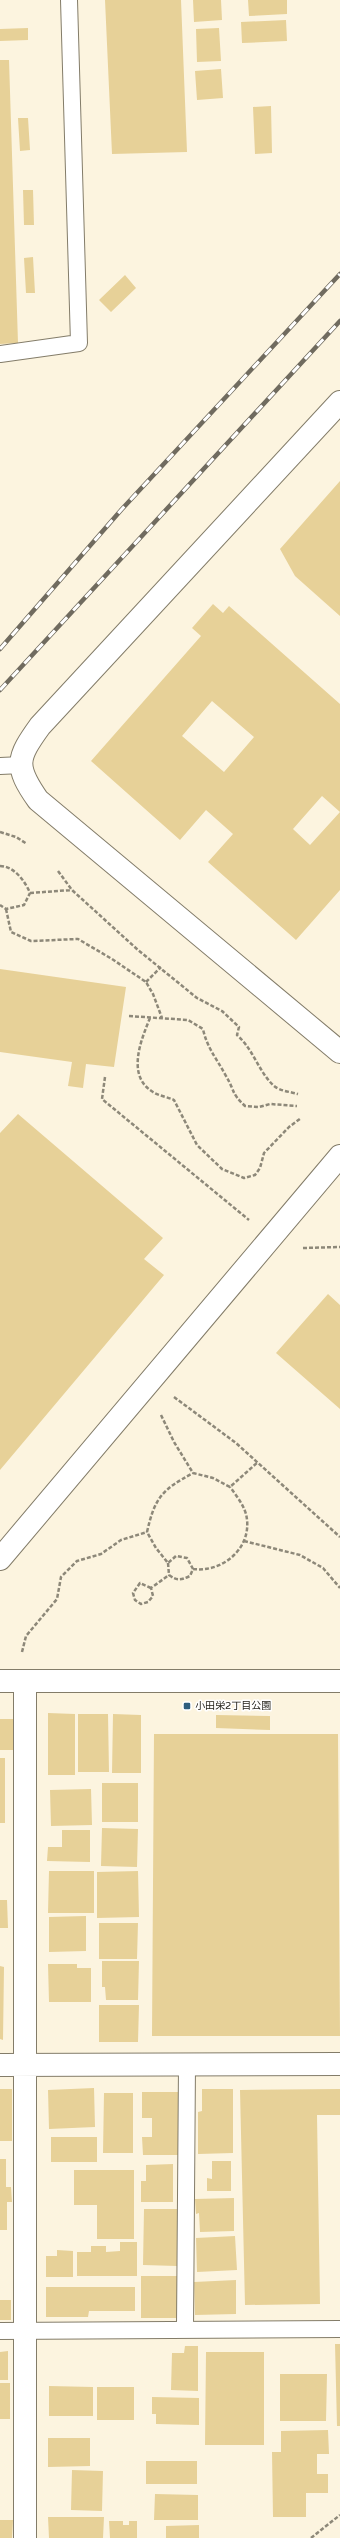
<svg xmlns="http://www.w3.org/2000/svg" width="340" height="2538" viewBox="0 0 340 2538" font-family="'Varela Round','Noto Sans JP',sans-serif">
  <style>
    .building { fill: #e7d198; fill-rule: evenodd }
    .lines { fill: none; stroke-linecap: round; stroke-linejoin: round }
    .lane-casing { stroke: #837c69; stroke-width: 18 }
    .street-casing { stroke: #837c69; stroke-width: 24 }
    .secondary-casing { stroke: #837c69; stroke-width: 24 }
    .path { stroke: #8d8879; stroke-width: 2.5; stroke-dasharray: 4 2; stroke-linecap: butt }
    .lane { stroke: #fff; stroke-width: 16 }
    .street { stroke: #fff; stroke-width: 22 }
    .secondary { stroke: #fff; stroke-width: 22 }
    .rail-casing { stroke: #706b5f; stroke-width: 4.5 }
    .rail { stroke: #fff; stroke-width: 3; stroke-dasharray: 9; stroke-linecap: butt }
    .poi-dot { fill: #2f5e7d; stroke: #fff; stroke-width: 1.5 }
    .labels { text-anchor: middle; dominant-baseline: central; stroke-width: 3; stroke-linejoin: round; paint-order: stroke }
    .poi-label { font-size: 10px; fill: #1e1c14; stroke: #fff; text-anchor: start }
  </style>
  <rect width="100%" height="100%" fill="#fcf4df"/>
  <!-- building -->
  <path class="building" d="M105,0H181L187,152L112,154Z
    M193,0H221L222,20L194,22Z
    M248,0H287V14L249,16Z
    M286,20L287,41L242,43L241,22Z
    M28,28V40L0,41V29Z
    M219,28L221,61L197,62L196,29Z
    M0,60H9L18,343L0,344Z
    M221,69L223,98L197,100L195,71Z
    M271,106L272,153L255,154L253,107Z
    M18,118H28L30,150L20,151Z
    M23,190H33L34,225H24Z
    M33,257L35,293H26L24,258Z
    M125,275L136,288L111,312L99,300Z
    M340,481V616L295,576L280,549Z
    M213,604L223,613L229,606L340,704V890L296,940L208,862L233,834L206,810L180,840L91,761L201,636L192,628ZM212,701L254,737L224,772L182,736ZM322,796L340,812L310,845L293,829Z
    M0,969L126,987L114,1067L86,1064L83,1088L68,1086L72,1062L0,1052Z
    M18,1114L163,1238L144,1259L164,1275L0,1470V1133Z
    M328,1294L340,1305V1409L276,1353Z
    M48,1713L75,1714V1775H48Z
    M78,1714H108L109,1772H78Z
    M113,1714L141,1715V1773H112Z
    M216,1715L270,1716V1730L216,1728Z
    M0,1719H13V1750H0Z
    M154,1734H338L340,2036H152Z
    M0,1758H5V1823H0Z
    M102,1783H138V1822H102Z
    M91,1789L92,1825L51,1826L50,1790Z
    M102,1828L138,1829L137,1867L101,1866Z
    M62,1830H90V1862L47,1861L48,1847H62Z
    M49,1871H94V1913H48Z
    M138,1871L139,1917L97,1918V1872Z
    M0,1900H7L8,1928H0Z
    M86,1916V1951L49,1952V1917Z
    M99,1923H138L137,1959H99Z
    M102,1961H139L138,2000H106L105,1987H102Z
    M48,1964H77V1968H91V2002H49Z
    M0,1966L4,1967L3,2040L0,2039Z
    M99,2005H139L138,2042H99Z
    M94,2088L95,2127L49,2129L48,2090Z
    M0,2089H12V2141H0Z
    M202,2089H233V2153L198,2154V2112L202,2111Z
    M340,2089V2115H317L320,2304L245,2305L240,2090Z
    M142,2092H181V2155H143L142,2137H152V2118H142Z
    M104,2093H133V2153H103Z
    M51,2137H97V2162H51Z
    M0,2159H6V2187H11L12,2202H7V2230H0Z
    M212,2161H231V2191H207V2178L212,2179Z
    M173,2164V2202H141V2181H146V2165Z
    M74,2170H134V2239H97V2205H74Z
    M234,2198V2231L200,2232L199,2213L196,2214L195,2199Z
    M144,2209H177V2266L143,2265Z
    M235,2236L237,2270L197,2272L196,2238Z
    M120,2242H137V2276H77V2252H91V2246H106V2252L120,2251Z
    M57,2250L73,2251V2277H46V2256H57Z
    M141,2276H178V2318H141Z
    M236,2280V2314L195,2315L194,2282Z
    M46,2287H135V2311H89L88,2317H46Z
    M0,2300H11V2320H0Z
    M335,2344H340V2426H337Z
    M185,2346H198V2391L171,2390L172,2353H184Z
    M8,2351V2380H0V2352Z
    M206,2352H264V2445H205Z
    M280,2374H327L326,2421H280Z
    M0,2383H10V2419H0Z
    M49,2386L93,2387V2416H49Z
    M97,2387H134V2420H97Z
    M152,2397L199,2398V2425L156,2424V2414H152Z
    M328,2430L329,2454H317V2474H328V2493H306V2517H273L272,2452H281V2431Z
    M48,2438H90V2466L48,2467Z
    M146,2461H197V2484H146Z
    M72,2470L103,2471L102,2511L71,2510Z
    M155,2494L198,2495V2520H154Z
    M48,2517H104L103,2538H49Z
    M0,2520H13L12,2538H0Z
    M109,2521H123V2525H129V2521H137V2538H110Z
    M199,2525V2538H166V2526Z"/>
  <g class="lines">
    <!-- lane casing -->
    <g class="lane-casing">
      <path id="lane" d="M0,354L79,343L69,0
        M0,766L22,765
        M185,2328L187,2065
        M0,2331L340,2329"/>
    </g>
    <!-- street casing -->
    <g class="street-casing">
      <path id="street" d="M340,402L40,726C17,758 14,766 38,800L340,1052
        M0,1559L340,1156
        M0,2065L340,2064
        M25,2538V1681"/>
    </g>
    <!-- secondary casing -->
    <g class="secondary-casing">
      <path id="secondary" d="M0,1681H340"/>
    </g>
    <!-- path -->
    <path class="path" d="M0,832L16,837L27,844
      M0,866C14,866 25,881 30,893L24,905L6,909L0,905
      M58,871L72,890L138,950L197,998L222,1011L239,1027L237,1035C254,1050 258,1071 274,1086C280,1091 291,1092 298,1094
      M30,893L72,890
      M6,909L11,932L31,941L78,939L112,959L146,982L153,994L162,1018
      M146,982L161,967
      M129,1016L188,1020L203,1029C207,1048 217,1059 226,1076C235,1091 231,1093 245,1106L259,1107L270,1104L297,1106
      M150,1018C141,1040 126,1076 153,1092C159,1096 168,1097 174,1100L197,1145L222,1169L244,1178L255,1175L260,1168L264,1153L289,1127L301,1118
      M105,1077L102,1099L249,1220
      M303,1248L340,1247
      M174,1397L236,1443L340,1537
      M161,1415L174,1442L193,1473L213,1478L230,1487L258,1462
      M244,1541L300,1555L323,1568L340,1588
      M168,1563L169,1575C177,1581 181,1580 190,1576L193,1569L187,1558L176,1556L168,1563L156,1548L147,1532C155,1497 162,1490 193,1473
      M193,1569C223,1573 254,1547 246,1514C243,1504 236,1495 230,1487
      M151,1588L140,1583L133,1593L135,1600L141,1604L148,1602L153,1596L151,1588L169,1575
      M22,1652L26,1636L57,1599L61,1577L77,1561L101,1554L121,1540L147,1532
      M311,2538L340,2515"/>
    <!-- lane -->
    <use href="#lane" class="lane"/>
    <!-- street -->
    <use href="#street" class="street"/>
    <!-- secondary -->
    <use href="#secondary" class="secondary"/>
    <!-- rail casing -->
    <g class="rail-casing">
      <path id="rail" d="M0,649L122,509L340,274
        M0,690L340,321"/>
    </g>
    <!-- rail -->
    <use href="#rail" class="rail"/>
  </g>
  <!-- markers -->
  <rect class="poi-dot" x="183" y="1702" width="8" height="8" rx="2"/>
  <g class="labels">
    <!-- poi labels -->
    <g class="poi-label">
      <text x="195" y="1706">小田栄2丁目公園</text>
    </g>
  </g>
</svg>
